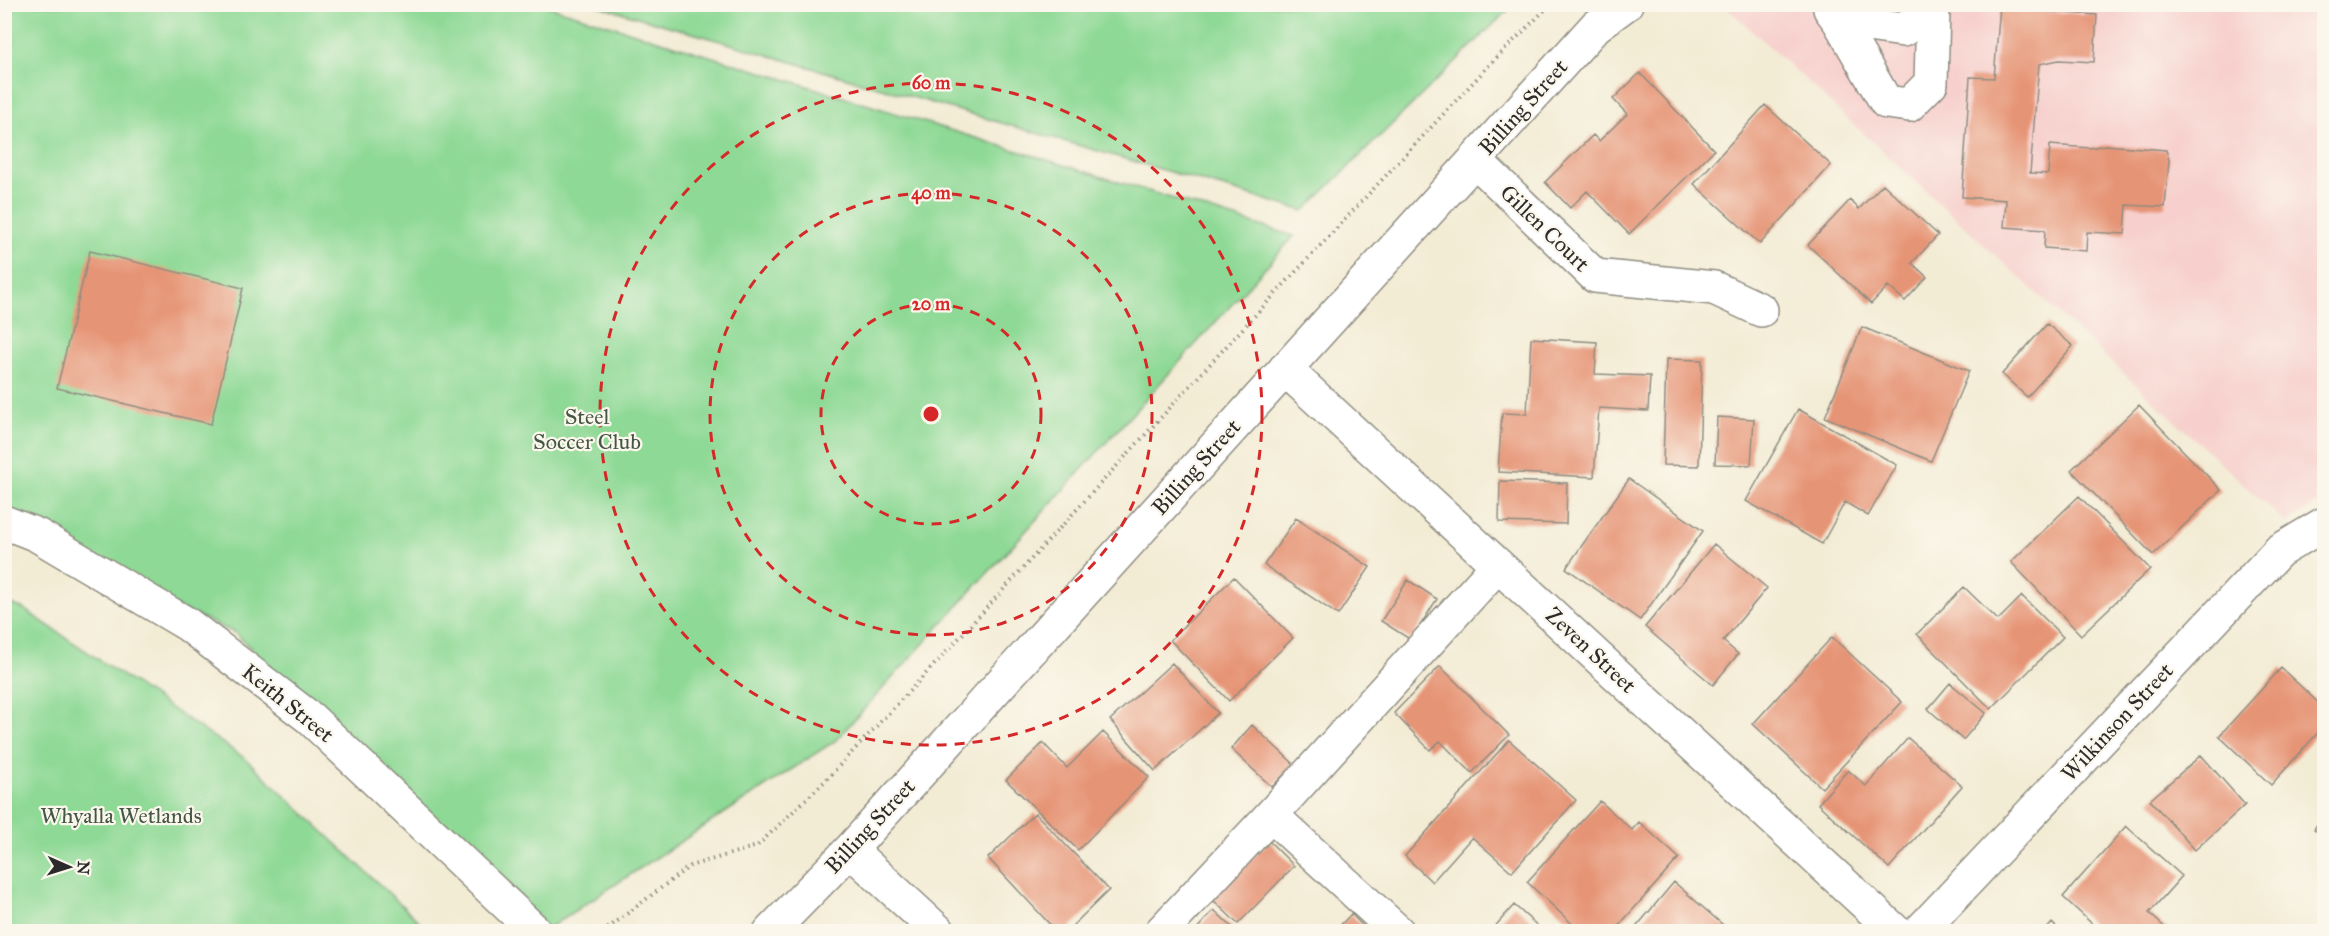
<svg xmlns="http://www.w3.org/2000/svg" width="2329" height="936" viewBox="0 0 2329 936" font-family="'IM FELL Great Primer',serif">
  <style>
    .built { fill: #f7d0cd }
    .green { fill: #8ed995; stroke: #5c8260; stroke-width: 1.5 }
    .building { fill: #e69476 }
    .lines { fill: none; stroke-linecap: round; stroke-linejoin: round }
    .minor-casing { stroke: #8f8c80; stroke-width: 36 }
    .path { stroke: #8f8c80; stroke-width: 4; stroke-dasharray: 1.5 4.5; stroke-linecap: butt }
    .minor { stroke: #fff; stroke-width: 33 }
    .ring { fill: none; stroke: #d62828; stroke-width: 3; stroke-dasharray: 10 8 }
    .labels { text-anchor: middle; dominant-baseline: central; stroke-width: 4.5; stroke-linejoin: round; paint-order: stroke }
    .street-label { font-size: 22px; fill: #2b2b2b; stroke: #fbf7ec }
    .park-label { font-size: 22px; fill: #445646; stroke: #fbf7ec }
    .centre { fill: #d62828; stroke: #fbf7ec; stroke-width: 3 }
    .ring-label { font-size: 18px; text-anchor: middle; font-weight: bold; fill: #d62828; stroke: #fbf7ec; stroke-width: 4.5; stroke-linejoin: round; paint-order: stroke }
  </style>
  <rect width="100%" height="100%" fill="#fbf7ec"/>
  <filter id="ink" filterUnits="userSpaceOnUse"><feTurbulence type="fractalNoise" baseFrequency=".0167" numOctaves="2"/><feDisplacementMap in="SourceGraphic" scale="12" xChannelSelector="R" yChannelSelector="G"/><feConvolveMatrix kernelMatrix="1 2 1 2 8 2 1 2 1" color-interpolation-filters="sRGB"/></filter>
  <filter id="wash" filterUnits="userSpaceOnUse"><feTurbulence type="fractalNoise" baseFrequency=".008" numOctaves="4" result="noise"/><feDisplacementMap in="SourceGraphic" scale="24" xChannelSelector="R" yChannelSelector="G"/><feGaussianBlur stdDeviation="1.35" result="paint"/><feColorMatrix in="noise" values="0 0 0 0 0 0 0 0 0 0 0 0 0 0 0 0 0 1.4 0 .05"/><feComposite in="paint" operator="in"/></filter>
  <g filter="url(#wash)">
    <rect width="100%" height="100%" fill="#f3ecd5"/>
    <!-- built -->
    <path class="built" d="M1724,5H2324V499L2286,523Z"/>
    <!-- green -->
    <path class="green" d="M5,5H544L1294,236L835,741L544,931H536L235,633L5,530Z
      M596,5H1513L1304,211Z
      M4,602L22,608L246,759L429,931H5Z"/>
    <g id="blocks">
      <!-- building -->
      <path class="building" d="M2000,5H2038V11L2097,15L2094,62L2059,60L2039,64L2030,173L2048,174L2050,145L2090,148L2106,145L2166,150L2169,160L2165,207L2127,205L2125,234L2087,232L2086,251L2044,248L2045,230L2004,227L2006,200L1962,197L1970,77L1994,78Z
        M1640,73L1714,150L1629,234L1587,191L1570,208L1545,182L1593,135L1599,141L1627,114L1613,99Z
        M1765,105L1831,165L1760,244L1694,184Z
        M1883,184L1938,235L1912,263L1927,277L1905,301L1888,286L1871,304L1808,245L1850,200L1859,209Z
        M90,251L243,288L211,424L57,388Z
        M2047,324L2073,346L2027,397L2002,374Z
        M1862,327L1969,371L1931,461L1825,417Z
        M1531,338L1597,342L1595,374L1650,376L1648,411L1599,408L1594,477L1498,472L1502,413L1527,414Z
        M1666,359L1702,360L1699,466L1663,465Z
        M2139,405L2221,490L2153,555L2071,470Z
        M1798,409L1897,465L1868,516L1845,502L1822,544L1746,501Z
        M1717,417L1754,419L1751,465L1715,464Z
        M1629,479L1703,531L1640,620L1566,568Z
        M1500,481L1567,483L1566,524L1499,522Z
        M2079,496L2150,569L2081,635L2011,562Z
        M1296,518L1370,567L1338,615L1264,565Z
        M1714,544L1767,588L1723,641L1738,654L1713,685L1645,627Z
        M1234,577L1293,638L1229,701L1170,640Z
        M1408,580L1437,599L1411,640L1381,621Z
        M1964,587L1998,620L2022,596L2063,637L1991,709L1917,634Z
        M1832,637L1902,702L1822,788L1753,724Z
        M1172,663L1218,713L1155,771L1110,720Z
        M1440,666L1509,735L1472,773L1440,741L1430,750L1394,713Z
        M2281,668L2324,708V726L2271,785L2219,736Z
        M1950,683L1986,713L1963,740L1928,709Z
        M1252,725L1294,764L1272,787L1231,749Z
        M1103,732L1149,777L1078,850L1006,780L1043,743L1067,768Z
        M1908,738L1962,786L1889,868L1818,804L1848,770L1866,786Z
        M1509,740L1576,800L1512,872L1472,837L1432,882L1405,856Z
        M2201,755L2245,805L2195,850L2150,800Z
        M1600,801L1632,830L1639,822L1679,858L1613,932H1581L1527,882Z
        M1035,813L1109,890L1066,932H1057L988,858Z
        M2324,816V838L2314,829Z
        M2126,826L2182,876L2149,913L2170,932H2101L2063,897Z
        M1269,841L1294,866L1238,924L1212,899Z
        M1674,882L1731,932H1632Z
        M1514,905L1540,928L1536,932H1490Z
        M1214,910L1237,932H1194Z
        M1351,914L1369,932H1334Z
        M2052,923L2061,932H2044Z"/>
    </g>
  </g>
  <g filter="url(#ink)">
    <use href="#blocks" fill-opacity="0" stroke="#8f8c80" stroke-width="1.5"/>
    <g class="lines">
      <!-- minor casing -->
      <g class="minor-casing">
        <path id="minor" d="M1830,9L1839,21L1903,30L1933,9V4
          M1839,21L1886,102L1909,105L1931,83L1933,9
          M1475,160L1595,276L1714,288L1761,310
          M1285,369L1896,932
          M4,522L37,535L187,624L310,718L536,932
          M1271,815L1398,932
          M850,850L939,932
          M770,932L850,850L1596,26L1626,4
          M1161,932L1271,815L1498,565
          M1919,932L2279,551L2324,524"/>
      </g>
      <!-- path -->
      <path class="path" d="M603,932L690,866L757,846L824,782L949,649L1232,340L1495,59L1551,4"/>
      <!-- minor -->
      <use href="#minor" class="minor"/>
    </g>
  </g>
  <!-- distance rings -->
  <g class="ring">
    <circle cx="931" cy="414" r="110"/>
    <circle cx="931" cy="414" r="221"/>
    <circle cx="931" cy="414" r="331"/>
  </g>
  <g class="labels">
    <!-- street labels -->
    <g class="street-label">
      <text transform="translate(1523 107) rotate(-48)">Billing Street</text>
      <text transform="translate(1545 228) rotate(44)">Gillen Court</text>
      <text transform="translate(1196 467) rotate(-48)">Billing Street</text>
      <text transform="translate(1591 650) rotate(43)">Zeven Street</text>
      <text transform="translate(288 703) rotate(39)">Keith Street</text>
      <text transform="translate(2117 722) rotate(-47)">Wilkinson Street</text>
      <text transform="translate(870 826) rotate(-47)">Billing Street</text>
    </g>
    <!-- park labels -->
    <g class="park-label">
      <text x="587" y="416">Steel<tspan x="587" dy="25">Soccer Club</tspan></text>
      <text x="121" y="815">Whyalla Wetlands</text>
    </g>
  </g>
  <circle cx="931" cy="414" r="9" class="centre"/>
  <g class="ring-label">
    <text x="931" y="89">60 m</text>
    <text x="931" y="199">40 m</text>
    <text x="931" y="310">20 m</text>
  </g>
  <!-- margin -->
  <rect width="2329" height="936" fill="none" stroke="#fbf7ec" stroke-width="24"/>
  <!-- north arrow -->
  <g transform="translate(69 867) rotate(93)" stroke="#fbf7ec" stroke-width="4.5" paint-order="stroke">
  <path d="M0-4.5L10 22L0 15L-10 22Z" fill="#2b2b2b"/>
  <text y="-9" font-size="16" font-weight="bold" text-anchor="middle" fill="#2b2b2b">N</text>
  </g>
</svg>
